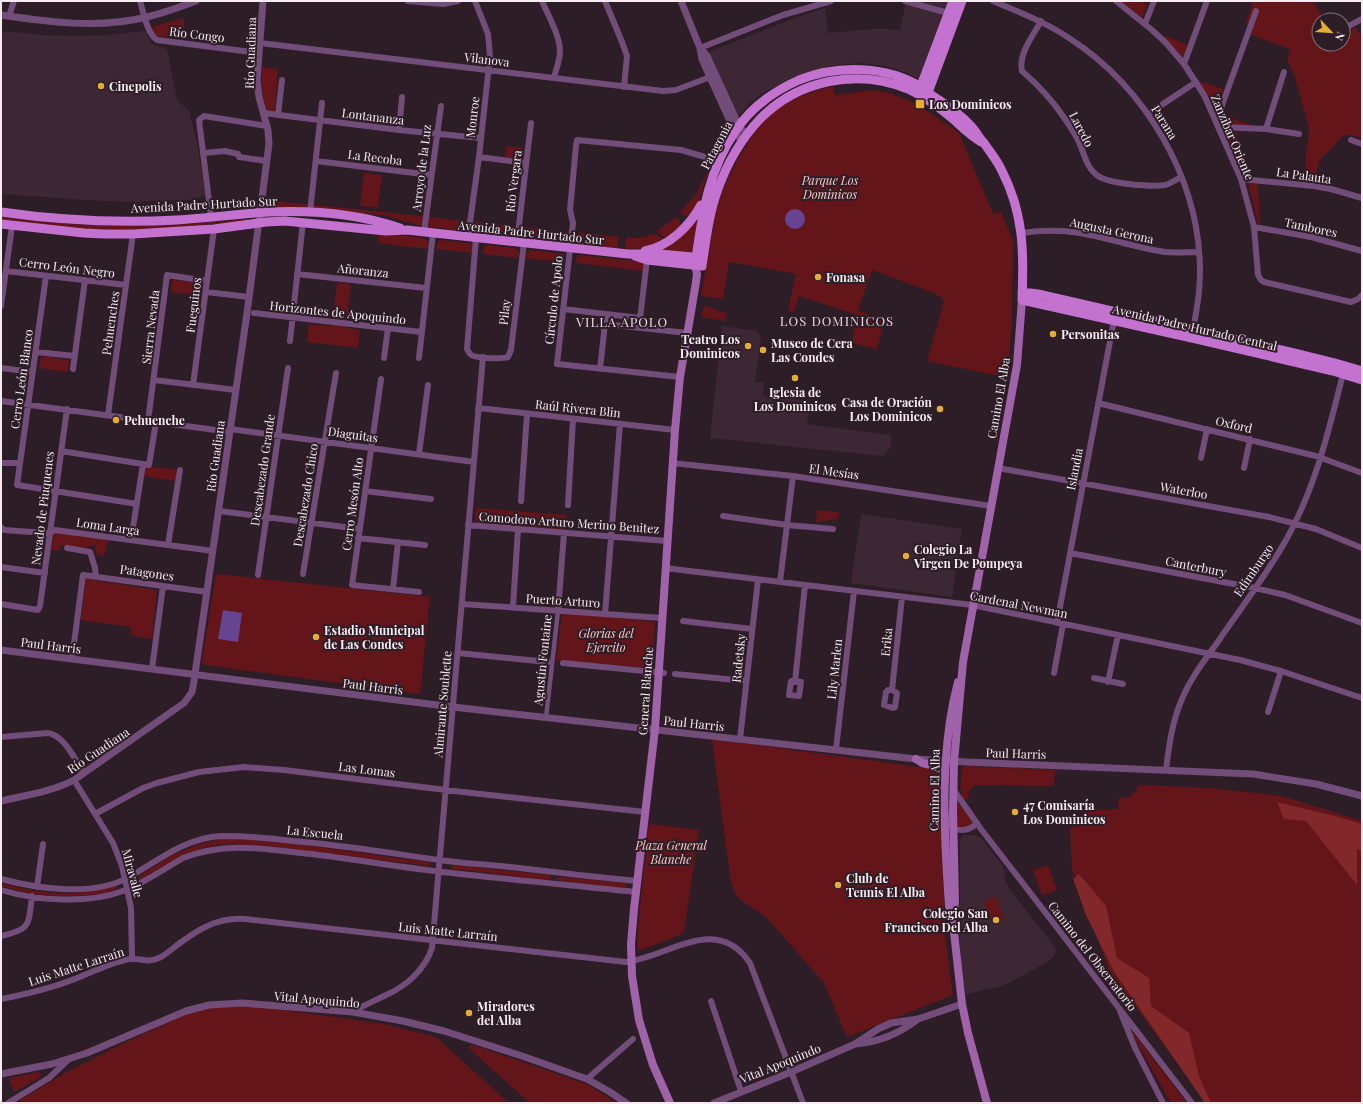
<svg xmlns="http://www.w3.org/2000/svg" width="1363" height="1104" viewBox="0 0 1363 1104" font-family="'Playfair Display',serif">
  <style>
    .built { fill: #3d2734 }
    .green { fill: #64151a }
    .forest { fill: #82282b }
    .water { fill: #664491 }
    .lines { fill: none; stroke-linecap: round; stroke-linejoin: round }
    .pedestrian { stroke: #734d79; stroke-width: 4.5 }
    .minor { stroke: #734d79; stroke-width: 6 }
    .tertiary { stroke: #734d79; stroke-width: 7 }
    .secondary { stroke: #a062a9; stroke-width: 8 }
    .primary { stroke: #c373cf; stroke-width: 9 }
    .poi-dot { fill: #e5ad35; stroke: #2d1d27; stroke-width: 1.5 }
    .labels { text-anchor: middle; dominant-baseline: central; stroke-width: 4; stroke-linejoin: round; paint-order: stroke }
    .street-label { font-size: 12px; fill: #f7ebf2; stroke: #2d1d27 }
    .poi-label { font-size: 12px; font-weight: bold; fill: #f7ebf2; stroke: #2d1d27; text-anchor: start }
    .park-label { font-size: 12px; font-style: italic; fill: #fcc6c3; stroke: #2d1d27 }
    .neighbourhood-label { font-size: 13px; letter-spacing: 1px; fill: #ebd5e2; stroke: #2d1d27 }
  </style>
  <rect width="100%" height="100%" fill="#2d1d27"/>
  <!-- built -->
  <path class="built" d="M906,1H949L919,79L904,72L885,66L861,63L839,65L826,67L794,77L761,94L749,104L739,116L735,111L709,52L795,18L825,8L828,33L873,29H889L900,31Z
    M1,31L43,35L77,36L107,35L145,31L152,44L167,49L177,100L189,111L198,147L205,196L187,200L134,202L84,200L1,194Z
    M722,326L757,331L761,337L755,382L764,383L763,396L810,401L807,424L891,435V447L883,456L710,438Z
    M861,514L962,529L952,597L851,583Z
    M963,835H975L982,839L1003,866L1006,882L1010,890L1055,947L1056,952L1053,957L1049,961L1009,983L998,987L966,994L961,959L958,909L960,903V840Z"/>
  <!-- green -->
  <path class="green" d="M1121,1H1139L1147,4L1142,18Z
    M1253,1H1301L1302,3L1305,1H1313L1325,20H1319V44H1343V34L1356,27L1362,38V138L1345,134L1319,161L1315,180H1306V156L1309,128L1295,77L1287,60L1290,49L1252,35L1246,23Z
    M184,18V39L158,36L154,34L152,27Z
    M1166,36L1187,45L1183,57L1165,38Z
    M262,67L278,69L275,111H267C262,96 261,82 262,67Z
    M1199,81L1223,89L1215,112Z
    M833,86L835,95L873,90L892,94L910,101L932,114L959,133L993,214L1001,212L1013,240L1012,323L1007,375L1004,377L927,361L944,302L941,297L931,292L872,270L858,310L884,321L877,349L852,343L857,315L799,296L794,312L788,311L796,274L729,262L723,299L701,296L717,206C728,174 754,122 784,104C799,95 816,91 833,86Z
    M1221,114L1256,127L1219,125L1218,120Z
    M1225,132H1236L1246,175H1244Z
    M506,146L524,148L523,157L521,159L505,157Z
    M711,165L697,206L691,216L685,215L686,218L680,212L697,193Z
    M364,173L382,175L378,207L360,206Z
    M1248,183L1258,184L1260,224H1258Z
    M271,201L316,205L569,232L568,239L565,242L421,226L384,215L271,207Z
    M1,217C83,229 163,227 245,219L248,220C195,227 142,230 89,229C60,228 30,224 1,220Z
    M676,217L680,221V227L667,238L656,232Z
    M698,220L693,253L664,250V249Z
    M576,232L619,237L617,248L598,246L599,242H595L594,245L579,244L575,240Z
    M379,233L424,238L428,241V249L378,243Z
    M654,234L665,239L647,248L627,249L625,248L626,238H639Z
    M440,240L474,244L473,253L436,249L438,242Z
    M487,245L515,248L519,252L518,258L483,254L484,247Z
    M530,250L563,254L564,255L563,262L526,258L527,252Z
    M577,255L645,262L644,271L576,263Z
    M172,280L203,283L202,295L171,292Z
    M337,283L351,284L346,328L360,330L358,348L307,342L309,324L332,326Z
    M704,306C713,308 718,312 727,313L725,321L701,317Z
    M41,356L69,360L68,372L39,368Z
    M144,466L178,470L176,481L143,476Z
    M476,508L567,515L565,530L479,523L475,521Z
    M817,510L839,512L838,519L816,522Z
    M54,532L108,539L104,556L97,555L95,545L84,548L60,545L59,551L51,550Z
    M216,574L430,597L420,694L205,665L202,662Z
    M86,579L157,590L152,639L130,635L131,627L81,620Z
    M562,614L612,617L655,622L652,668L556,660Z
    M712,739L941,770L942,853L945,935L953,995L847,1037L824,983L766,917L739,899L735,893L730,877Z
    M963,766L1055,770L1054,786L975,785L967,793L970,796L964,801C958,792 961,777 963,766Z
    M1140,785L1211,788L1282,796L1362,821V1103H1206L1109,970L1072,869L1070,828L1080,824L1083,811L1118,809L1119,797L1129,798Z
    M957,801L973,822L971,826L967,828L956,826Z
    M649,824L699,830L684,932L680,935L640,950L637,949L639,916Z
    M220,839C291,840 360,854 430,862L431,863L429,866L260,845L224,844L206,847L186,854L139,880V876L173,855L197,845Z
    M452,865L550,875L551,876V878L550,880L453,869L451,868Z
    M1048,865L1057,890L1042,896L1033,870Z
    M560,877L626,883L627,887L625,888L560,881L557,880V878Z
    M1,883C38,894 79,898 116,885L118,887C109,898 59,896 44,895C30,894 15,890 1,886Z
    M996,896L1004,918L993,923L984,901Z
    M221,1006H252L349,1019L383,1024L436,1037L509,1103H22L20,1100L67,1072L122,1044L187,1014Z
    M1128,1026L1187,1103H1171Z
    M473,1045L589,1085L616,1103H530L476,1055L468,1047Z
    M39,1072L41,1074L39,1078L14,1092L9,1078Z"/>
  <!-- forest -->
  <path class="forest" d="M1277,802L1335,816L1362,824V851L1357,849V885L1306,821L1284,819Z
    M1079,874L1106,906L1117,958L1149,978L1151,1006L1189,1033L1199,1076L1211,1103H1205L1113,970L1086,915L1073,879Z"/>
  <!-- water -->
  <path class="water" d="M785 219a10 10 0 1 1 20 0a10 10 0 1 1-20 0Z
    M223,610L242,613L238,642L218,639Z"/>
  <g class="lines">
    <!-- pedestrian -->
    <path class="pedestrian" d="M546,718L558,611"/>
    <!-- minor -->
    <path class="minor" d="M140,1C143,11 147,34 157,40L259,53
      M408,1L443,4L458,1
      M542,1C548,15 560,36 560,51C560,60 556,69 554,78
      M605,1L622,42L627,56L624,87
      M905,1L948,13
      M993,1C1019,12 1045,22 1069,38C1146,88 1200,179 1200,272C1200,291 1197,310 1193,329
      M1116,1L1152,30L1166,43L1184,64L1204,95L1241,179L1254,227L1258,275L1261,280L1264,282L1351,302L1358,299L1362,295
      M9,16L14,1
      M1041,21C1033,36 1018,54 1022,71C1038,85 1053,101 1065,119C1069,125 1074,132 1078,140C1084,152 1086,168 1098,176C1110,184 1151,187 1165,185C1170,184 1176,180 1181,177
      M1145,24L1154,1
      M1345,28L1362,19
      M260,43L663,91L676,90L710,77
      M700,48L783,15L831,1
      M1184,64L1207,1
      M263,113L399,130L480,138
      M1148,114L1196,82
      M278,115L282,80
      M1215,119L1221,108L1256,11
      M1219,127L1266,129L1299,134
      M1266,129L1284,72
      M399,130L402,97
      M1351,140L1362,144
      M204,153L225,151L238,154L239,157L267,161
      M479,157L526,163
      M316,161L431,175
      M1241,179L1314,186L1331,189L1362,198
      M310,212L322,103
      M211,217L199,120L204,116L267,126
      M1254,227L1311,237L1362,251
      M424,232L441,106
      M1022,233C1041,230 1061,230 1080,233C1109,238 1136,248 1165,252C1176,253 1187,252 1199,252
      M468,237L479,157L490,56L488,34L475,1
      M476,238L467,349C467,349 470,354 470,354C475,359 502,359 508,357L511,350L524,243
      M517,242L531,123
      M6,271L126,285
      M297,274L426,288
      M46,276L17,485L137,504
      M206,292L249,297
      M1,306L12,226
      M563,309L640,318
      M254,313L421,332
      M605,324L687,333
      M639,327L647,260
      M290,341L303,222
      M36,352L75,356
      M384,358L388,328
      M419,358L433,233
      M1,368L33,372
      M73,369L85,280
      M600,369L606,314
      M680,377L557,364L573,223L570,210L576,146L577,140L681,150L719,161
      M381,379L352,585L419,592
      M154,380L236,390
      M193,385L214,229
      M1,401L230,432
      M1098,403L1316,456L1362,473
      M478,408L675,430
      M108,415L133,234
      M148,421L167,275L207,281
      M230,429L474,462
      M61,451L149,465L156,422
      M419,454L428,385
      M1201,458L1207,429
      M1,463H20
      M672,463L793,476L991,506
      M998,468L1269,517L1316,529L1362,548
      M1244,468L1250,439
      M365,491L431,499
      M521,501L527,414
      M568,505L573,419
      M219,511L360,529
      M723,516L787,525L833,529
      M468,525L667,541
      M1,527L4,530L46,533H50L55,530L213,551
      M358,538L425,545
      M131,540L143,464
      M168,545L180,470
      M67,548L90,552L95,568L96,577
      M1070,553L1255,588L1285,595L1362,623
      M1,567L45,573
      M665,568L972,605L1240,660L1281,671L1362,698
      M303,574L336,373
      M258,575L288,368
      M780,582L793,476
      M393,589L398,542
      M1,604L38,610L40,606L67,409
      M462,604L662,618
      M513,607L518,529
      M558,611L564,533
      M605,614L620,424
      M683,621L752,629
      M1057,623L1114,320
      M458,653L548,662
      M72,659L83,575L207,592
      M563,663L664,673
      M152,669L163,586
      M1054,673L1063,624
      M675,674L746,681
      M1094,678L1123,684
      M791,681L801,682L799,696L789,695Z
      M795,682L805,585
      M1108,682L1118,635
      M888,690H892L897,693L895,707L893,708L884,705L886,692Z
      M892,690L902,597
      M1268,712L1281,671
      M1,737L48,733C64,735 75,760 84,773
      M740,739L758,580
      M836,749L854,591
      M1166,770C1169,745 1172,722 1182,699C1190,679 1204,661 1217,643C1240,609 1266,576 1286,540C1315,489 1329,430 1343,374
      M74,780L113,843L122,866L131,908L132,958
      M953,789L981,829L1192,1103
      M95,814L143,788L157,783L199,772L244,767L284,770L454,791L645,812
      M948,817L950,827C959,832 970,831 977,823
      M1,879C39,889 94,897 129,877C159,860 185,838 221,836C245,836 269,838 293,841C342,845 390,853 439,860C459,863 480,864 501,866C546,871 592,877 638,881
      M37,887L43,844
      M1,890C37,901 88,904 123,891C144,883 164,869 183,858C227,841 265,849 311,854C352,859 393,866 434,871C502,879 569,885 636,892
      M1,936C32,929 28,925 32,896
      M1,999C27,994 53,988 77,978C93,972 116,960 132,959C143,958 148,964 161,957C166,954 171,950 176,946C197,930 217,917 245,919L626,962C669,957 716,913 750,963L803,1103
      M711,1001L741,1091
      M1120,1011L1135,1048L1163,1103
      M353,1012C364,1005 374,1001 386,995C407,986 425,969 432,948L483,357
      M587,1079L633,1039
      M8,1103L49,1078L69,1059"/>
    <!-- tertiary -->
    <path class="tertiary" d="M681,1L700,48L702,59L710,77L735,132L742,141
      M1,15C49,22 99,29 147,17C164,13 180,7 196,1
      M701,48L707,56L739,126L747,135
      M1,650L453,707L916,759L967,762L1253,774L1316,784L1362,796
      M1,801C26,795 51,792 74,780L184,703L192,692L194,681L247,313L269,144L268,130L259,97L257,80L263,1
      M855,1044C880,1042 899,1034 918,1019
      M1,1074L52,1064L87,1053L186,1011L209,1005L242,1003L353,1012L403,1021L444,1031L522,1056L587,1079L610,1092L626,1103
      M714,1103L791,1072L855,1044L878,1029L891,1023L918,1019L962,1004"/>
    <!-- secondary -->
    <path class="secondary" d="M916,759L922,763L935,766L939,769L945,781
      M951,913L949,906C944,834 939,753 958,682
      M670,1103L653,1065L639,1020L632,976L631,944L634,909L655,729L675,430L680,377L696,282L697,274L695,265
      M987,1103L968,1033L962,1004L954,932L953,918L955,901L953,811L954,762L963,662L1017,365L1022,300"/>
    <!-- primary -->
    <path class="primary" d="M919,91L953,1
      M926,98L962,1
      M1,212C57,220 121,223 177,220C208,218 238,214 268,212C312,210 359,214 400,228
      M1,224L84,233L104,234H133L214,229L266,222L285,221L386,231L407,230L628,254H660L703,258
      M645,251C669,246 689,227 701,205
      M635,256L647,260L702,266C706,240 709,213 718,189C727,164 741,139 760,119C798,80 857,68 908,89C923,96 940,108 953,119C964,129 968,134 981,142
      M695,265C702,217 707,172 736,130C751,108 774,91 799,80C836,65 886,65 921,87C926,91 931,95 936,98C949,106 961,115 971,126C976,131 979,138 984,143C990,152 997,160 1002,171C1024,214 1024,253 1022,300L1192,338L1333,371L1362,380
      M1022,292L1038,294L1294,353L1335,363L1362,371"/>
  </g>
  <!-- markers -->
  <g class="poi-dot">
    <circle cx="101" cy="86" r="4"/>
    <rect x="915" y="99" width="10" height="10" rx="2"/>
    <circle cx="818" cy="277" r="4"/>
    <circle cx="1053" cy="334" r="4"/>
    <circle cx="748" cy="346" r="4"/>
    <circle cx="763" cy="350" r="4"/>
    <circle cx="795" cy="378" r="4"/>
    <circle cx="940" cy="409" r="4"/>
    <circle cx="116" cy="420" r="4"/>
    <circle cx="906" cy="556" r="4"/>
    <circle cx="316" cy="637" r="4"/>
    <circle cx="1015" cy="812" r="4"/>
    <circle cx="838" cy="885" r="4"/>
    <circle cx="996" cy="920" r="4"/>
    <circle cx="469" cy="1013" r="4"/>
  </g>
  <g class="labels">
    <!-- street labels -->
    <g class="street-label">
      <text transform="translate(197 34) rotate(7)">Río Congo</text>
      <text transform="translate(250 53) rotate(-88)">Río Guadiana</text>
      <text transform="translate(487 59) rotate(7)">Vilanova</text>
      <text transform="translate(373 116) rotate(7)">Lontananza</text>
      <text transform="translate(472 117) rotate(-83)">Monroe</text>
      <text transform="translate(1165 122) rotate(58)">Parana</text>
      <text transform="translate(1082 129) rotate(62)">Laredo</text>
      <text transform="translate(1233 137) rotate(67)">Zanzibar Oriente</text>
      <text transform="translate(716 145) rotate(-62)">Patagonia</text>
      <text transform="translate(375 157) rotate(7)">La Recoba</text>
      <text transform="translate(421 168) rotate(-83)">Arroyo de la Luz</text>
      <text transform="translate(1304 175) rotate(8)">La Palauta</text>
      <text transform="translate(513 181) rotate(-83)">Río Vergara</text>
      <text transform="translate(204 204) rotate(-3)">Avenida Padre Hurtado Sur</text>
      <text transform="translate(1311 227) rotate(12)">Tambores</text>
      <text transform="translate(1112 230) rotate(12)">Augusta Gerona</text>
      <text transform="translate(531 232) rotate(6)">Avenida Padre Hurtado Sur</text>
      <text transform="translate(67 267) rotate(7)">Cerro León Negro</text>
      <text transform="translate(363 270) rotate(6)">Añoranza</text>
      <text transform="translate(553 300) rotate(-84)">Círculo de Apolo</text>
      <text transform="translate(193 305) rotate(-83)">Fueguinos</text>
      <text transform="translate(338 312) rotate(6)">Horizontes de Apoquindo</text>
      <text transform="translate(504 312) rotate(-84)">Pilay</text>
      <text transform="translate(110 323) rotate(-82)">Pehuenches</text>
      <text transform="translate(150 327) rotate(-83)">Sierra Nevada</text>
      <text transform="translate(1195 327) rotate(13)">Avenida Padre Hurtado Central</text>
      <text transform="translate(21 379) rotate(-82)">Cerro León Blanco</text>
      <text transform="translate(998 398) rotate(-80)">Camino El Alba</text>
      <text transform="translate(578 408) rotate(6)">Raúl Rivera Blin</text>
      <text transform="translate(1234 424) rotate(13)">Oxford</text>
      <text transform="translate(353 434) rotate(8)">Diaguitas</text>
      <text transform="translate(215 456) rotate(-82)">Río Guadiana</text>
      <text transform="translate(1074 469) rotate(-79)">Islandia</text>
      <text transform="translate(262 470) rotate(-82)">Descabezado Grande</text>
      <text transform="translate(834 471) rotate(8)">El Mesías</text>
      <text transform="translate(1184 490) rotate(10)">Waterloo</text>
      <text transform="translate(305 495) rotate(-81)">Descabezado Chico</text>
      <text transform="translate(352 504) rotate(-82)">Cerro Mesón Alto</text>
      <text transform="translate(42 508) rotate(-83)">Nevado de Piuquenes</text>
      <text transform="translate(569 522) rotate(4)">Comodoro Arturo Merino Benitez</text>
      <text transform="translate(108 526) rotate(8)">Loma Larga</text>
      <text transform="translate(1196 566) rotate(11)">Canterbury</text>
      <text transform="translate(1253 570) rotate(-56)">Edimburgo</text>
      <text transform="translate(147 572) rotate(8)">Patagones</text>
      <text transform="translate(563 600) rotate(4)">Puerto Arturo</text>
      <text transform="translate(1019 604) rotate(11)">Cardenal Newman</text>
      <text transform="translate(886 642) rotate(-84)">Erika</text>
      <text transform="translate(51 645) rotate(7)">Paul Harris</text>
      <text transform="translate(738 658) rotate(-84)">Radetsky</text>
      <text transform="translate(542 660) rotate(-84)">Agustín Fontaine</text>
      <text transform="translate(834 669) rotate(-84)">Lily Marlen</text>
      <text transform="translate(373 686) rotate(7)">Paul Harris</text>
      <text transform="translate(645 691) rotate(-86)">General Blanche</text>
      <text transform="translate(442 704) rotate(-85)">Almirante Soublette</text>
      <text transform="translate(694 723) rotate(6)">Paul Harris</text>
      <text transform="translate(98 750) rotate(-34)">Río Guadiana</text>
      <text transform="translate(1016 753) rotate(2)">Paul Harris</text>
      <text transform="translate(367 769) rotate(7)">Las Lomas</text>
      <text transform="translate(934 790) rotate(-89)">Camino El Alba</text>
      <text transform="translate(315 832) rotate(6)">La Escuela</text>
      <text transform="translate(133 873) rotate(75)">Miravalle</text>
      <text transform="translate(448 931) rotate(6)">Luis Matte Larraín</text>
      <text transform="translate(1093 956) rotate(52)">Camino del Observatorio</text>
      <text transform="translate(76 966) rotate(-18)">Luis Matte Larraín</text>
      <text transform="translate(317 999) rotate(5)">Vital Apoquindo</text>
      <text transform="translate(780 1063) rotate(-22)">Vital Apoquindo</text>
    </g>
    <!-- poi labels -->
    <g class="poi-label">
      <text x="109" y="86">Cinepolis</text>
      <text x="929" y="104">Los Dominicos</text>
      <text x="826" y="277">Fonasa</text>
      <text x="1061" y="334">Personitas</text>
      <text x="740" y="339" text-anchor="end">Teatro Los<tspan x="740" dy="14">Dominicos</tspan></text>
      <text x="771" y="343">Museo de Cera<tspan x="771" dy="14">Las Condes</tspan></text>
      <text x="795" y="392" text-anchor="middle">Iglesia de<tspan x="795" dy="14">Los Dominicos</tspan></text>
      <text x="932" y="402" text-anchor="end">Casa de Oración<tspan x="932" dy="14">Los Dominicos</tspan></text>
      <text x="124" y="420">Pehuenche</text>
      <text x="914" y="549">Colegio La<tspan x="914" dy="14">Virgen De Pompeya</tspan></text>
      <text x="324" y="630">Estadio Municipal<tspan x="324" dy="14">de Las Condes</tspan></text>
      <text x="1023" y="805">47 Comisaría<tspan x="1023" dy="14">Los Dominicos</tspan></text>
      <text x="846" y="878">Club de<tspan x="846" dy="14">Tennis El Alba</tspan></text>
      <text x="988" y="913" text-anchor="end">Colegio San<tspan x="988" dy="14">Francisco Del Alba</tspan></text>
      <text x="477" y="1006">Miradores<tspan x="477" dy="14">del Alba</tspan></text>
    </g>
    <!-- park labels -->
    <g class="park-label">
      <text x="830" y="180">Parque Los<tspan x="830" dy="14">Dominicos</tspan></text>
      <text x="606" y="633">Glorias del<tspan x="606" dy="14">Ejercito</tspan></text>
      <text x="671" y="845">Plaza General<tspan x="671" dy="14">Blanche</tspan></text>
    </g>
    <!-- neighbourhood labels -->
    <g class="neighbourhood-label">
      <text x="837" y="320">LOS DOMINICOS</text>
      <text x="622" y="321">VILLA APOLO</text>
    </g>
  </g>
  <!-- border -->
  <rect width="1363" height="1104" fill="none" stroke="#f7ebf2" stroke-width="4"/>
  <!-- north arrow -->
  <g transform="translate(1331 32) rotate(115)"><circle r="19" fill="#2d1d27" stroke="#7e6f78"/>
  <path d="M0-3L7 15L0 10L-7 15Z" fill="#e5ad35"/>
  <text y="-6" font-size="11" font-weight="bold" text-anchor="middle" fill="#f7ebf2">N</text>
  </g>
</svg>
